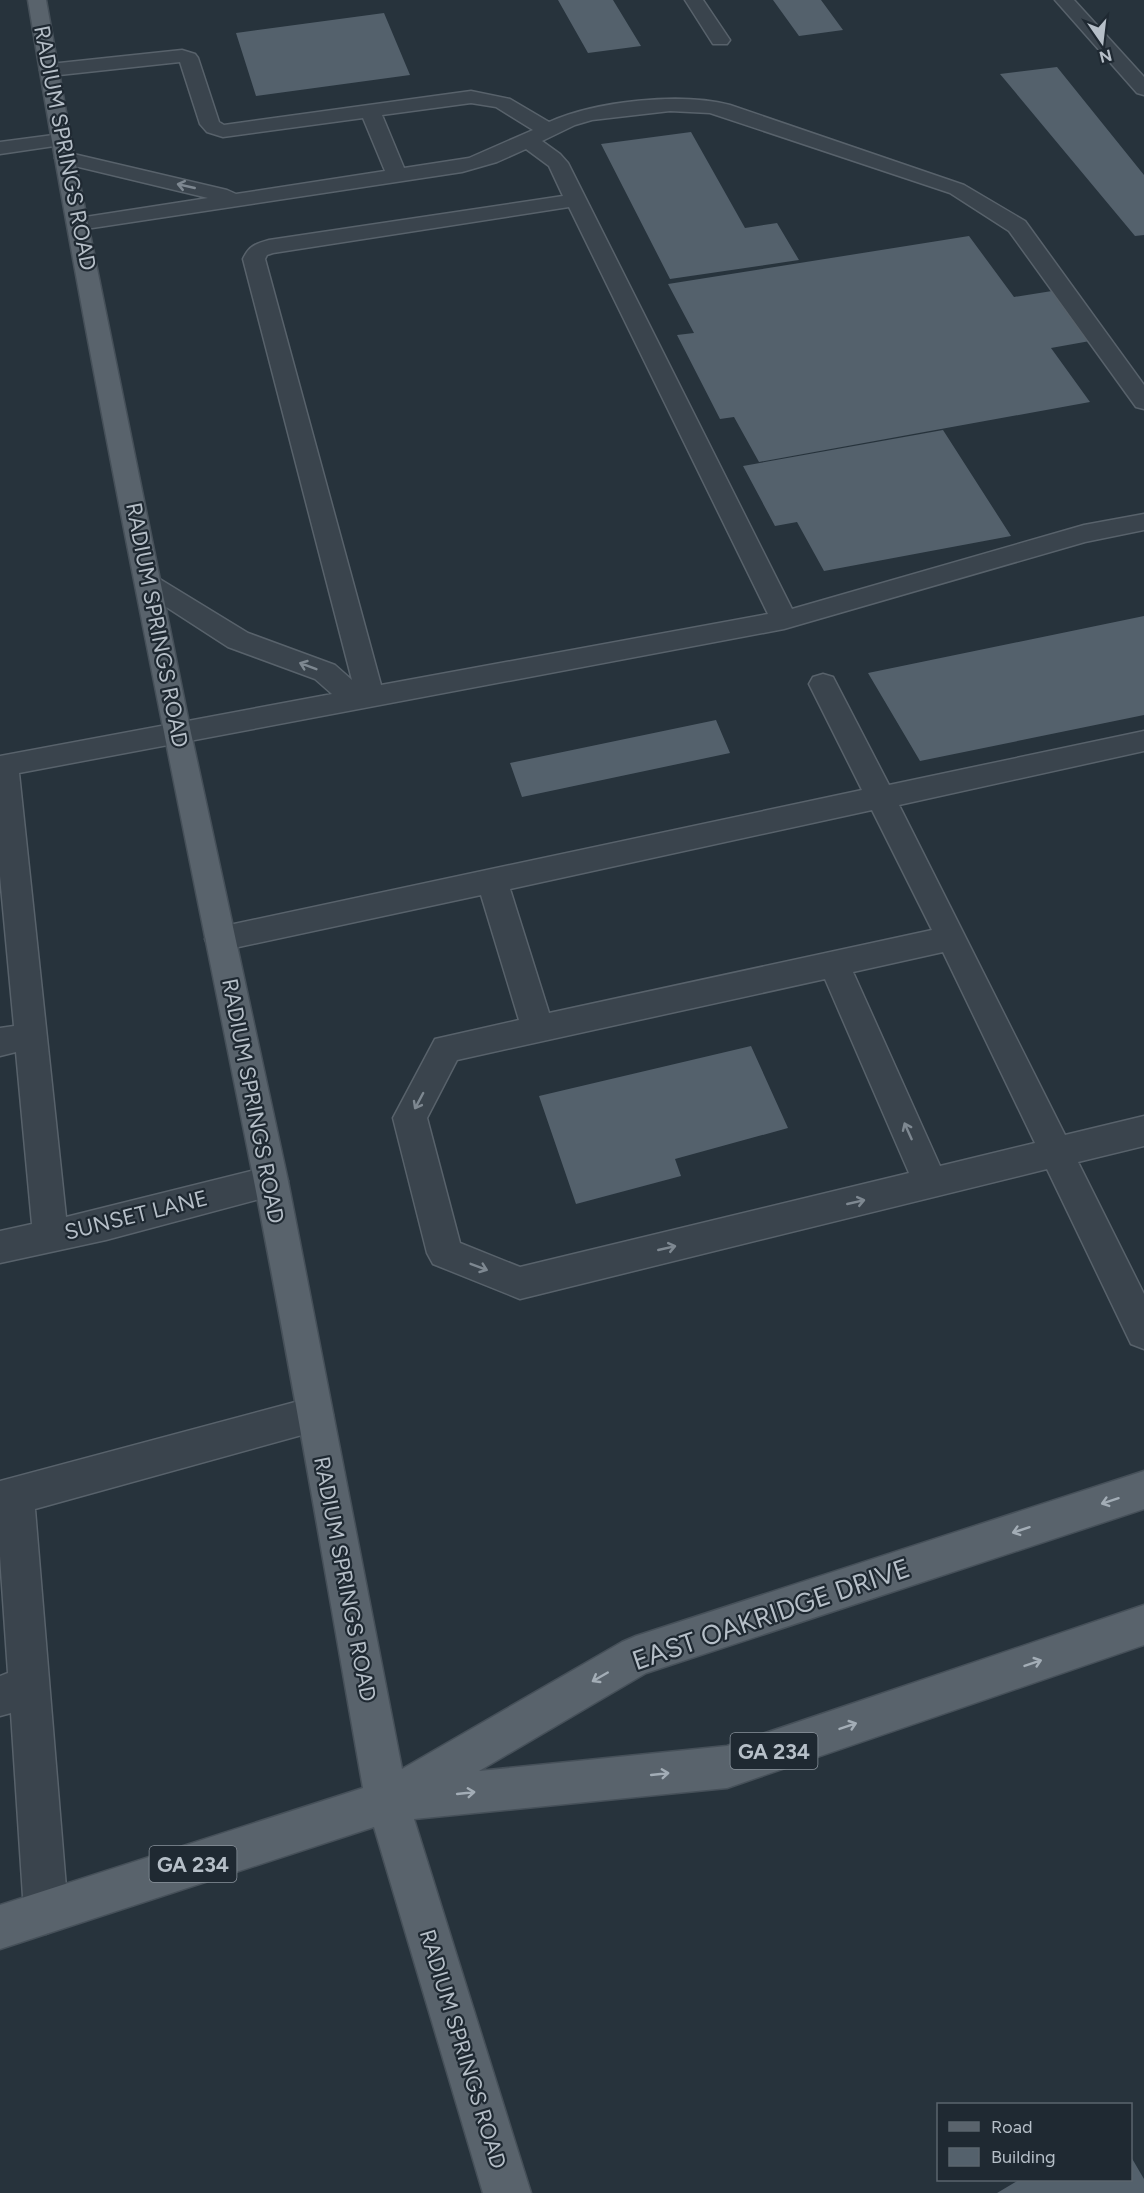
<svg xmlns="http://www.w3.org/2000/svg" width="1144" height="2193" viewBox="0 0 1144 2193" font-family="Figtree,sans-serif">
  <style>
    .building { fill: #54616c }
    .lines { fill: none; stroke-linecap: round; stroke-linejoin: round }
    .minor-casing { stroke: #58626b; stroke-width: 3 }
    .major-casing { stroke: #465059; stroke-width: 3 }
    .minor { fill: #3a444d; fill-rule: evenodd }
    .major { fill: #59636c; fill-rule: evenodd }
    .oneway { stroke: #7e8891 }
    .oneway2 { stroke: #a3adb6 }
    .labels { text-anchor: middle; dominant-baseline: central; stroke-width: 4.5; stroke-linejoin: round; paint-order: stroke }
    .shield { fill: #1f2932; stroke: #89929b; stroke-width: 1.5 }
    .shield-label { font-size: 21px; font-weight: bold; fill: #b6bfc8 }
    .street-label { font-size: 22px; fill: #b6bfc8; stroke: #1f2932 }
    .near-street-label { font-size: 27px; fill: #b6bfc8; stroke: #1f2932 }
  </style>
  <rect width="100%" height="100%" fill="#27333c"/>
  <!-- building -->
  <path class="building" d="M558,0H613L641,46L588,53Z
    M773,0H821L843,30L799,36Z
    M384,13L410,75L256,96L236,33Z
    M1057,67L1144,175V235L1135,236L1000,74Z
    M691,132L745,228L777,223L799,260L670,279L601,144Z
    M969,236L1014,297L1052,291L1090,341L1051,348L1090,402L759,462L734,417L720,419L677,335L694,333L668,284Z
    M943,430L1011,536L824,571L797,522L775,526L743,466Z
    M1144,616V715L920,761L868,673Z
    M716,720L730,753L522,797L510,763Z
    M751,1046L788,1128L675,1159L681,1176L576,1204L539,1096Z
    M1130,2155L1144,2179V2193H997L1019,2180H1130Z"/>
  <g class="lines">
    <!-- minor casing -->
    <g class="minor-casing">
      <path id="minor" d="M685,0H703L730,40L727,44H713Z
        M1055,0H1074L1144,77V95L1137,93Z
        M182,50L195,54L198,58L219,122L224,125L471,91L510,99L549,122C596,101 680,92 730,105L964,185L1025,221L1144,385V409L1136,407L1009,231L950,193L710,113L670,111L592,120L575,125L542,141L560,154L568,163L792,609L1084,525L1144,514V530L1085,542L784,629L19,773L66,1217L271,1166L283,1170L288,1181L283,1192L271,1196L106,1240L0,1263V1231L32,1224L16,1052L0,1056V1028L14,1026L0,876V756L332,694L315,679L228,647L140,590L136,584L140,578L149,575L158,578L248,633L335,665L352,680L243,259C249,246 255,244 269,240L563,196L549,166L526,149L497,162L462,172L79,230L71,229L68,224L71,219L79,218L208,198L58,162L55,158L58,154L65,152L227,190L236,194L385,171L363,118L223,137L207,132L200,124L180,62L50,76L43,74L40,70L43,66L50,64ZM471,103L496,107L533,130L469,158L404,168L382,115ZM569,207L768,614L381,685L265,259L267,255L273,253Z
        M61,134L68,136L71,140L68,144L0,154V142Z
        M823,674L833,677L889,785L1144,731V751L899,805L1065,1135L1144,1116V1146L1078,1162L1144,1294V1349L1131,1344L1047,1169L520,1299L433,1264L427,1253L393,1118L435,1039L519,1020L481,895L220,951L209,948L205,939L209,930L220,927L862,790L809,684L813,677ZM872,810L932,930L549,1013L510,889ZM943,952L1035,1143L940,1166L853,972ZM825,979L909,1173L520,1267L460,1243L427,1118L457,1060Z
        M314,1397L327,1402L333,1415L327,1428L35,1509L68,1912L61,1927L46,1934L31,1927L24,1912L11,1713L0,1716V1676L8,1673L0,1556V1481Z"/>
    </g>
    <!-- major casing -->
    <g class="major-casing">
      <path id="major" d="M28,0H46L71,140L191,733L288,1181L402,1769L622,1642L636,1636L1144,1471V1509L646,1673L479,1771L727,1746L1144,1605V1645L727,1788L414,1819L531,2193H483L374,1827L0,1949V1905L363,1788C327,1584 293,1379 253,1176C175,784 93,394 28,0Z"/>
    </g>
    <!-- minor -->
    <use href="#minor" class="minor"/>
    <!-- major -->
    <use href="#major" class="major"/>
  </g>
  <!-- one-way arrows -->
  <defs><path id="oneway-shaft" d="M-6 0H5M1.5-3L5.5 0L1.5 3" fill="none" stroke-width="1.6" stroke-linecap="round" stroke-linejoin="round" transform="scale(1.5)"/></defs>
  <g class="oneway">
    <use href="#oneway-shaft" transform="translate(186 186) rotate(-167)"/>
    <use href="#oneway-shaft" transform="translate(308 666) rotate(-159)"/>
    <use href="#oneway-shaft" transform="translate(419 1101) rotate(118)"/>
    <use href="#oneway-shaft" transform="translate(908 1131) rotate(-114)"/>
    <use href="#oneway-shaft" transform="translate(856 1202) rotate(-13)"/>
    <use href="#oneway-shaft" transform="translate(667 1248) rotate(-13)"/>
    <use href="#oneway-shaft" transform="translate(479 1267) rotate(21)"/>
  </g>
  <g class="oneway2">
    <use href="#oneway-shaft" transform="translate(1110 1501) rotate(162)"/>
    <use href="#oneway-shaft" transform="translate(1021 1530) rotate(162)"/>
    <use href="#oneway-shaft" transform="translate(1033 1663) rotate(-19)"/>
    <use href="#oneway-shaft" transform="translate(600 1677) rotate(150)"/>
    <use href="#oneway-shaft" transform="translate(848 1726) rotate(-19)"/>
    <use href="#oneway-shaft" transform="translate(660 1774) rotate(-6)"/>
    <use href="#oneway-shaft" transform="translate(466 1793) rotate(-6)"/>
  </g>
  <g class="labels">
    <!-- shield labels -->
    <g class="shield">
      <rect x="730.5" y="1733" width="87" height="36" rx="4.5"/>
      <rect x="149.5" y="1846" width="87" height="36" rx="4.5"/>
    </g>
    <g class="shield-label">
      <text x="774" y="1751">GA 234</text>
      <text x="193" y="1864">GA 234</text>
    </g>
    <!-- street labels -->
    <g class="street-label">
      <text transform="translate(65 148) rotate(79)">RADIUM SPRINGS ROAD</text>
      <text transform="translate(157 625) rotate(79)">RADIUM SPRINGS ROAD</text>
      <text transform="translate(253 1101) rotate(79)">RADIUM SPRINGS ROAD</text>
      <text transform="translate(136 1215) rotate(-14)">SUNSET LANE</text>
      <text transform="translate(345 1579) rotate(79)">RADIUM SPRINGS ROAD</text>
      <text transform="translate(463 2049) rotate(73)">RADIUM SPRINGS ROAD</text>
    </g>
    <!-- near-street labels -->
    <g class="near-street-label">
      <text transform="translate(771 1614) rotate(-19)">EAST OAKRIDGE DRIVE</text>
    </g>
  </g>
  <!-- legend -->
  <rect x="937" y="2103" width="195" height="78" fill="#1f2932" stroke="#5b656e" stroke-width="1.5"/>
  <rect x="949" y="2122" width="30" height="9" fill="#59636c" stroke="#5b656e" stroke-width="1.5"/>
  <text x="991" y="2133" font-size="18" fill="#b6bfc8">Road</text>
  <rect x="949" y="2148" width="30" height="18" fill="#54616c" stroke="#5b656e" stroke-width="1.5"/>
  <text x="991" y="2163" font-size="18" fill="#b6bfc8">Building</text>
  <!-- north arrow -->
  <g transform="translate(1102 42) rotate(166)" stroke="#1f2932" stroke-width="4.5" paint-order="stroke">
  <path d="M0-4.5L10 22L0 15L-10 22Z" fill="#b6bfc8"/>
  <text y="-9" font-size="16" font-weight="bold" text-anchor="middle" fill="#b6bfc8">N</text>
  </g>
</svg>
